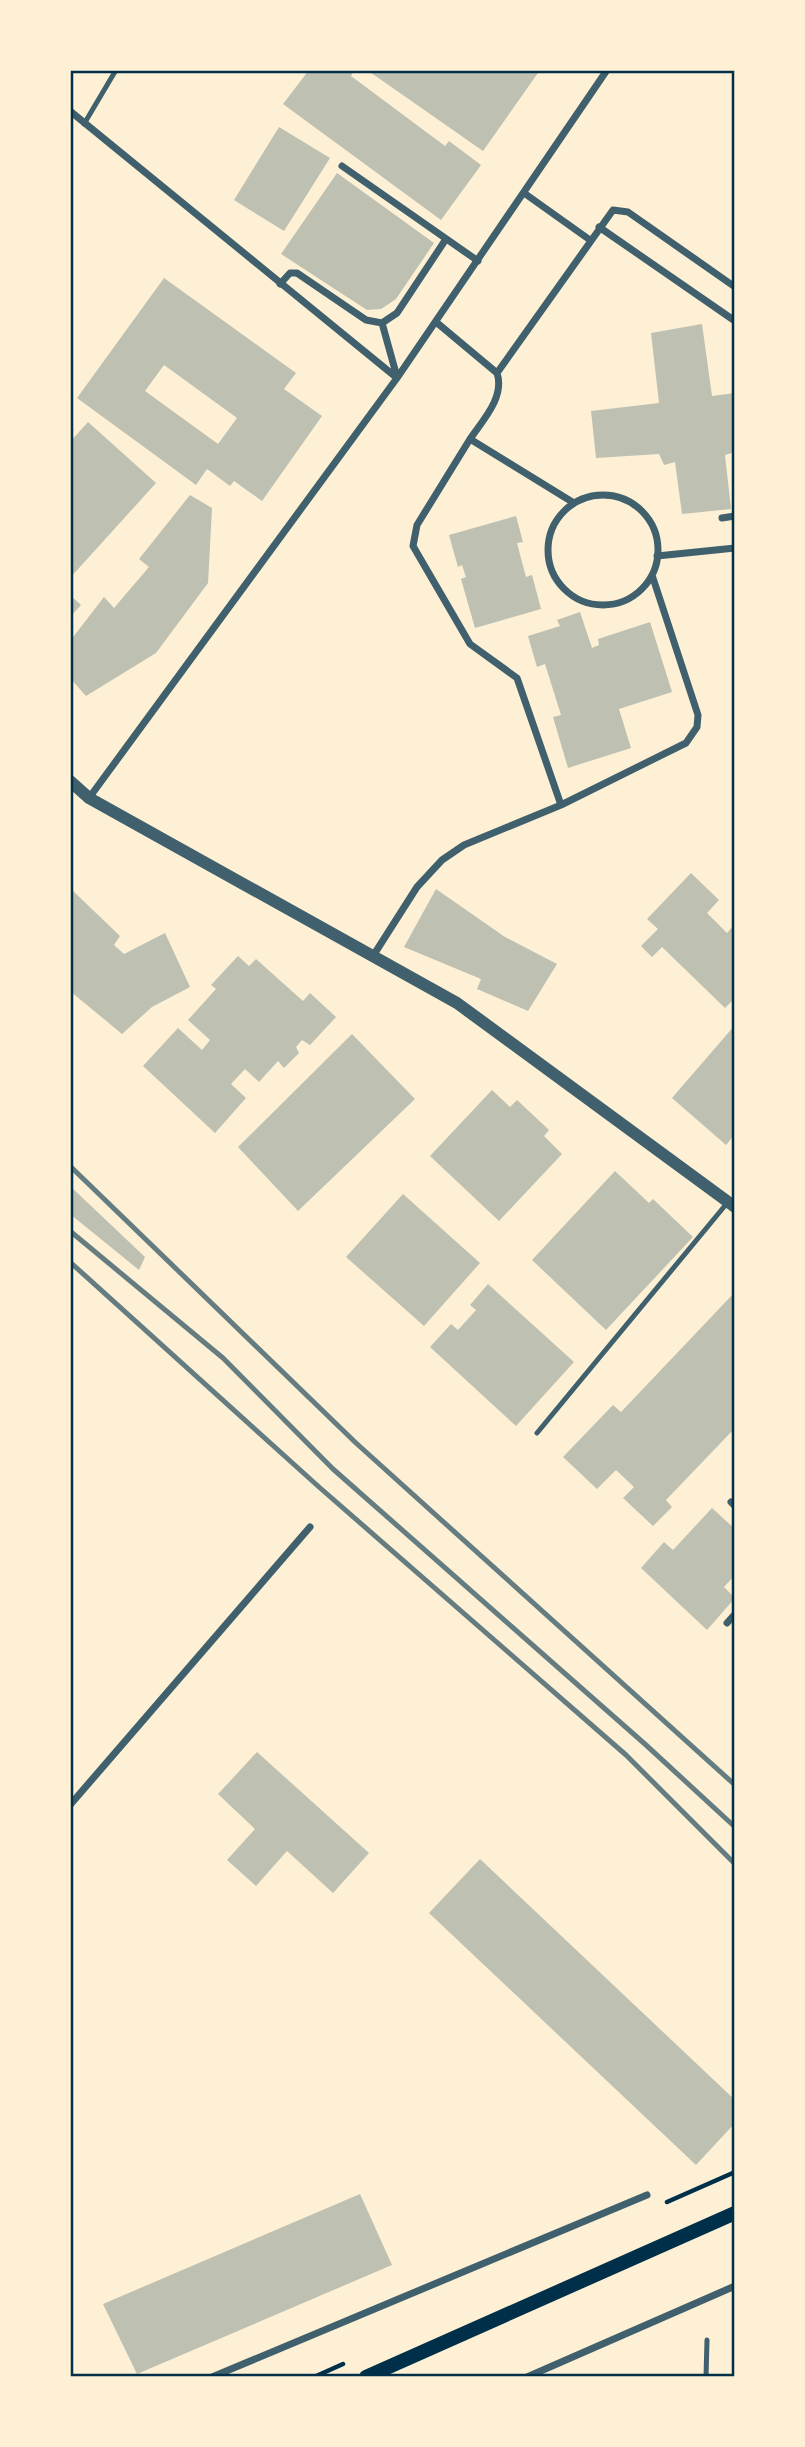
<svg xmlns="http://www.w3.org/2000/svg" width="805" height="2447" viewBox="0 0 805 2447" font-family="Commissioner,sans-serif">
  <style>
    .building { fill: #bec0b2; fill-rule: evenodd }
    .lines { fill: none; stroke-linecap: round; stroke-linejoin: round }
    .path { stroke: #003049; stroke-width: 4.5 }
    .service { stroke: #3f606c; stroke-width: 5 }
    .minor { stroke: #3f606c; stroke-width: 7 }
    .tertiary { stroke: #3f606c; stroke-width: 12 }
    .secondary { stroke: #003049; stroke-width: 14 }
    .rail { stroke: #657d81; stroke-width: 5 }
    .neatline { fill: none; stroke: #003049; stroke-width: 2.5 }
  </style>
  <rect width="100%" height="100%" fill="#fdf0d5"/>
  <!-- building -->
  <path class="building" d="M309,70H354L351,76L445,146L449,141L481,165L441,220L283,104Z
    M367,70H540L483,151Z
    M279,127L330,158L284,231L234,200Z
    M337,173L434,243L396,299L381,309L367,310L281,254Z
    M164,278L296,373L284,389L322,416L262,501L234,481L230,486L207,469L196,485L77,398ZM164,365L237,418L218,444L145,391Z
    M702,324L712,396L735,393V452L725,455L731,509L682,514L675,462L664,465L659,454L596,458L591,411L659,403L651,333Z
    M88,422L156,483L70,578V442Z
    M190,495L212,508L208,583L156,653L86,696L70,678V641L104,597L114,608L149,567L139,559Z
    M516,516L523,542L517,543L526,577L532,575L541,609L475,628L461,579L466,577L462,565L458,567L449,535Z
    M70,595L81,605L70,617Z
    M580,612L592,648L599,645L598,639L650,622L672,692L619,709L631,748L568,768L553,717L561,715L545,664L537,667L528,636L560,626L557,620Z
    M691,873L719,900L707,913L727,933L735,924V998L725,1008L662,947L652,957L641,946L658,929L647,919Z
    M70,888L120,936L114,945L124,954L165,933L190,987L152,1007L122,1034L70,991Z
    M436,889L505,937L557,964L528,1011L477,989L481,979L404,947Z
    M238,956L249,966L256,959L303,1001L310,993L336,1017L310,1045L302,1040L296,1047L299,1053L284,1068L278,1061L259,1082L245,1069L231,1084L246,1098L215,1133L143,1066L178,1028L202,1050L210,1040L188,1020L216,989L211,985Z
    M735,1025V1134L726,1145L672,1098Z
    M352,1034L415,1099L298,1211L238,1147Z
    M492,1090L510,1107L517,1100L549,1130L544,1136L562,1154L499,1221L430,1156Z
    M615,1171L649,1203L653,1199L693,1237L606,1330L532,1260Z
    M70,1186L145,1257L139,1270L70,1214Z
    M403,1194L480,1263L424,1326L346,1257Z
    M488,1284L574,1362L516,1426L430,1347L451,1324L458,1330L476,1310L470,1305Z
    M735,1292V1428L666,1500L672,1507L653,1526L623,1498L634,1487L616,1470L597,1489L563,1457L613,1405L621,1412Z
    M712,1508L735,1529V1575L724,1587L735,1598L707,1630L641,1568L664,1542L673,1550Z
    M257,1752L369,1853L333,1893L287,1851L256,1886L227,1860L255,1829L218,1794Z
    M480,1859L735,2100V2123L696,2165L429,1913Z
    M360,2194L392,2265L137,2374L103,2304Z"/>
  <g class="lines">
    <!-- path -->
    <path class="path" d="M667,2202L735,2172
      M314,2377L343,2364"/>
    <!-- service -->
    <path class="service" d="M84,124L116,70
      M537,1433L728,1202
      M706,2377L707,2340"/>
    <!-- minor -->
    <path class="minor" d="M70,111L397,378
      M342,166L478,261
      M524,193L590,240
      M599,227L735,321
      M280,284L290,273H297L366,320L382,323L397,313L446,239
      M436,322L497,373C505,397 483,420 470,439L574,503
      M382,323L397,377
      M497,373L613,210L628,212L735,287
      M470,439L417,525L413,546L470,644L517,678L561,805
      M548 550a55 55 0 1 1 110 0a55 55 0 1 1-110 0Z
      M722,518L735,516
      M657,556L735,548
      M89,798L397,378L607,70
      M373,956L417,887L442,860L464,845L561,805L686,743L697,727L698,715L652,575
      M731,1502L735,1506
      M727,1623L735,1614
      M70,1805L310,1527
      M212,2377L647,2195
      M527,2377L735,2286"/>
    <!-- tertiary -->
    <path class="tertiary" d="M70,781L89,798L457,1003L735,1207"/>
    <!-- secondary -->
    <path class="secondary" d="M366,2377L735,2213"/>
    <!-- rail -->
    <path class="rail" d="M70,1166L356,1443L735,1785
      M70,1231L223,1358L333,1469L646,1745L735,1827
      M70,1262L319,1487L626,1755L735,1864"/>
  </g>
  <!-- border -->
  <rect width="805" height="2447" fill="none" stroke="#fdf0d5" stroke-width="144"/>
  <rect x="72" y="72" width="661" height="2303" class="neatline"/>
</svg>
